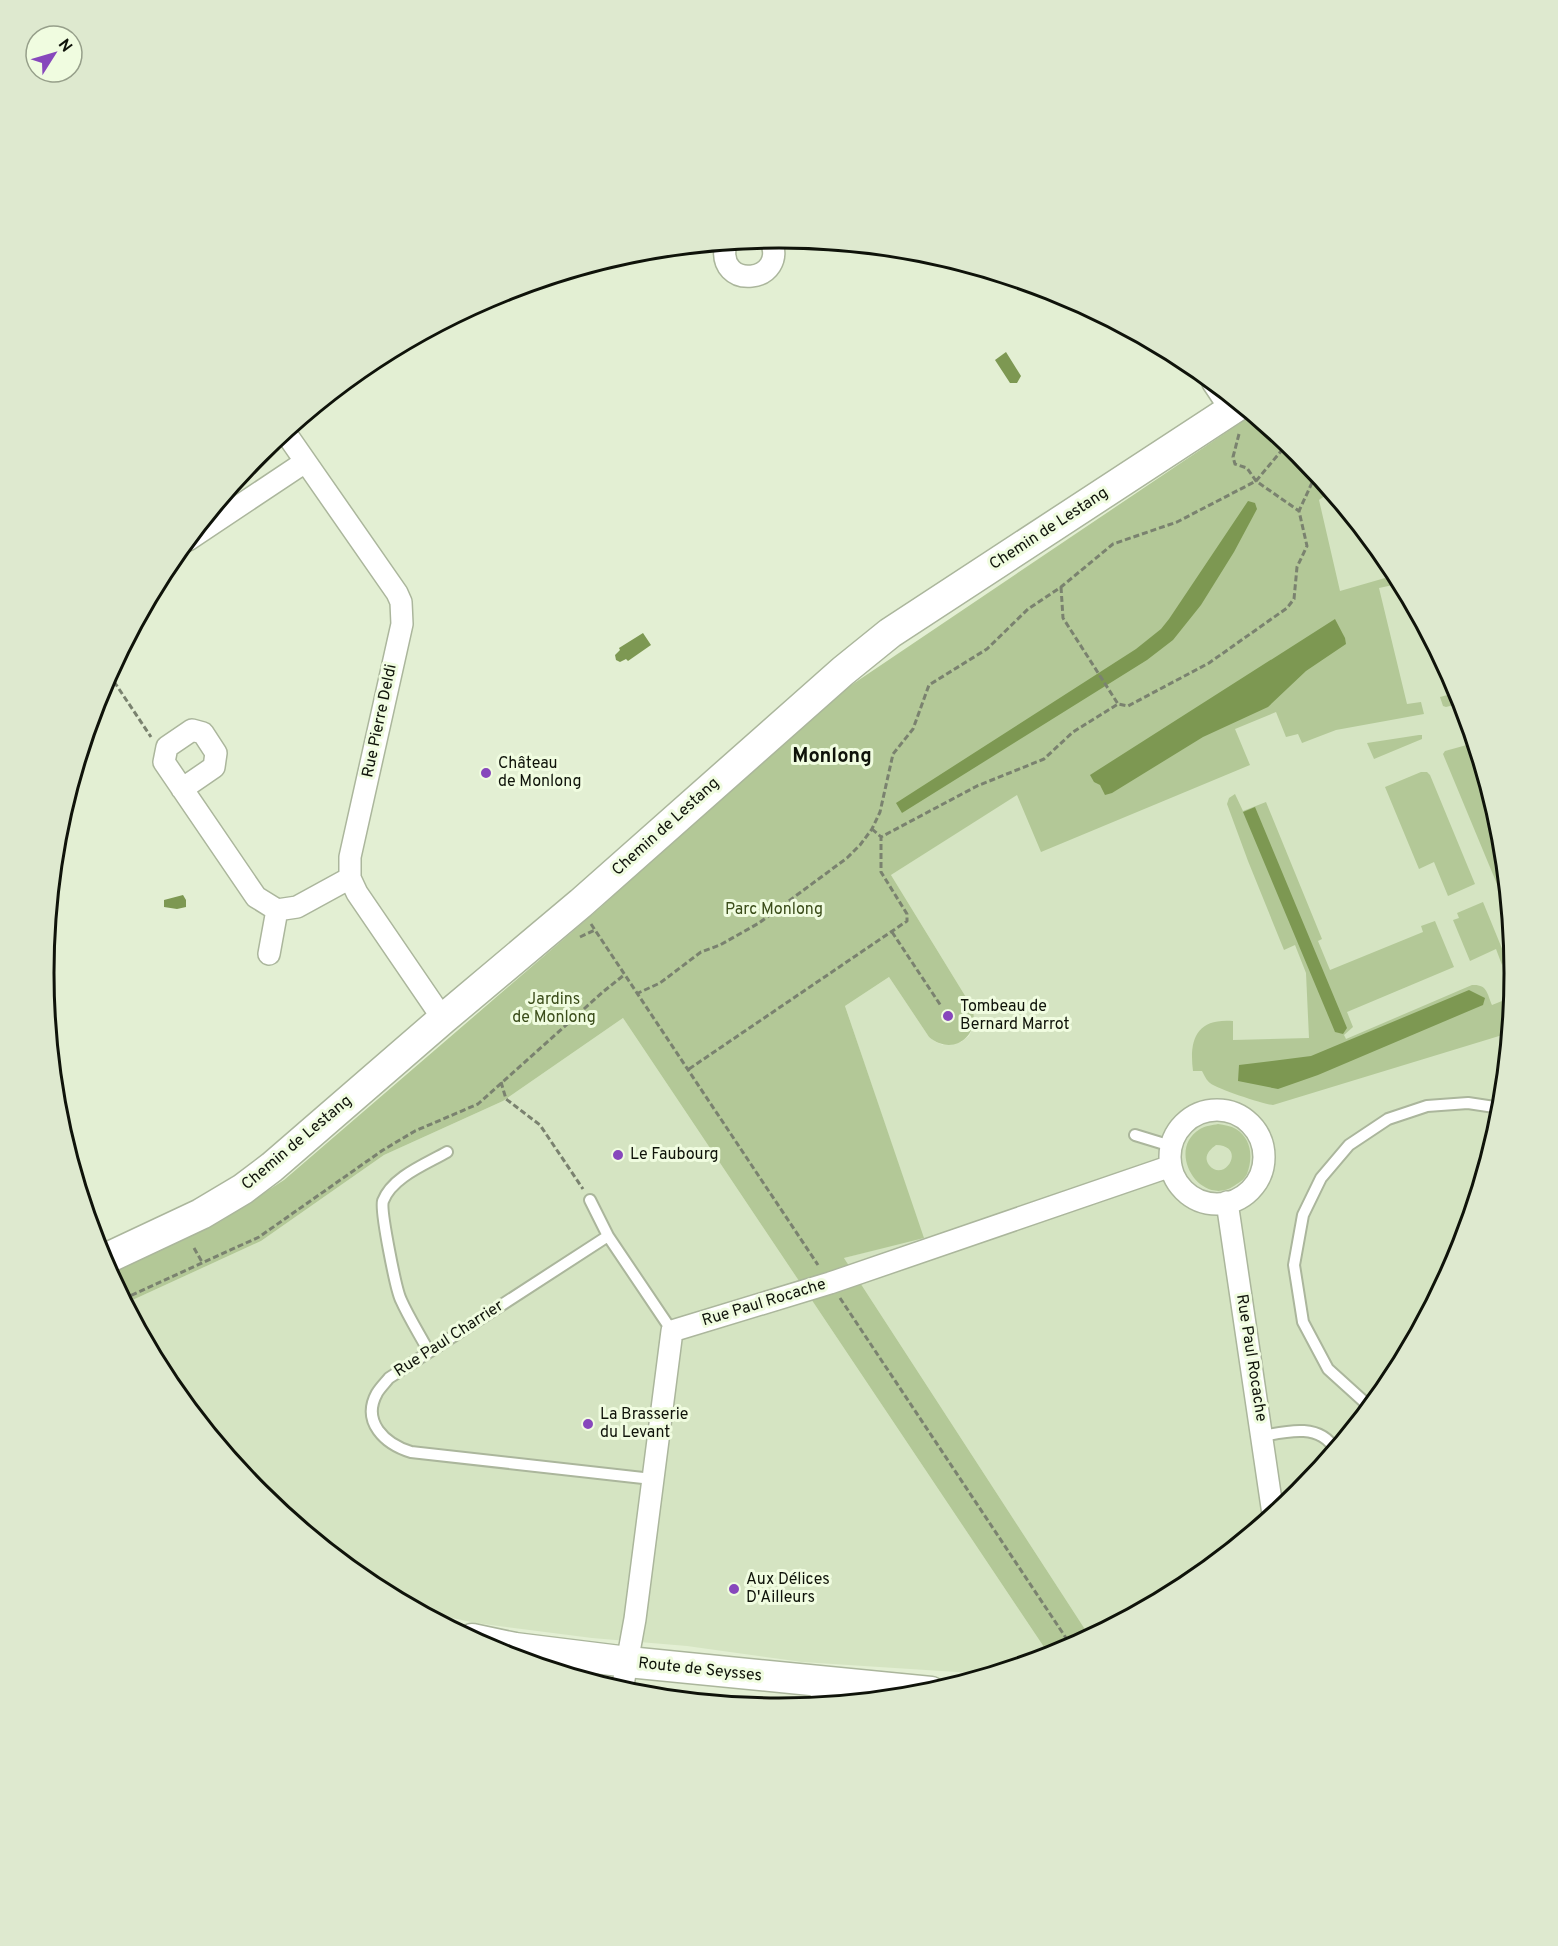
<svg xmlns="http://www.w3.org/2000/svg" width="1558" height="1946" viewBox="0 0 1558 1946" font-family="Overpass,sans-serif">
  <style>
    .built { fill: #d5e4c2 }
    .green { fill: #b3c897; fill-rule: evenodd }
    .water { fill: #7d9852 }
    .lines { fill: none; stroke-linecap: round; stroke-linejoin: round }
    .lane-casing { stroke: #abb69c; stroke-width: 14 }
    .street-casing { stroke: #abb69c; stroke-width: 24 }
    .secondary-casing { stroke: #abb69c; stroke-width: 33 }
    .path { stroke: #7a826f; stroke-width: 3; stroke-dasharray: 6 3; stroke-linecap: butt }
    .lane { stroke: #fff; stroke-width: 10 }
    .street { stroke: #fff; stroke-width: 21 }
    .secondary { stroke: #fff; stroke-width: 30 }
    .poi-dot { fill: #8747bc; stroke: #f0fce0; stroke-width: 2 }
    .labels { text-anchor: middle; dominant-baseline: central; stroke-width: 6; stroke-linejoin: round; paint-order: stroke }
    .street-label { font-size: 16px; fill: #0f130a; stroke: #f0fce0 }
    .poi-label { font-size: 16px; fill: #0f130a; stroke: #f0fce0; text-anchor: start }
    .park-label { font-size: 16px; fill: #3a4c19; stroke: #f0fce0 }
    .quarter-label { font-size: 20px; font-weight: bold; fill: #0f130a; stroke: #f0fce0 }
    .rim { fill: none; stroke: #0f130a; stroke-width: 3 }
  </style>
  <rect width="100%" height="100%" fill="#e3efd3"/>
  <!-- built -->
  <path class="built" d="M1331,492L1391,565L1459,692L1500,830L1514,973L1500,1117L1458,1255L1390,1382L1299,1493L1187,1585L1090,1637L844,1258L923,1237L845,1006L889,977L929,1037L936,1042L943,1045L961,1042L969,1036L973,1027L972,1007L891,875L1310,606L1319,500Z
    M623,1018L1050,1656L988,1674L802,1662L687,1646L592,1638L476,1623L419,1611L370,1584L259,1493L167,1381L126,1303L261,1241L384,1155L503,1101Z"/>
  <!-- green -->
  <path class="green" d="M1252,415L1299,453L1331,492L1319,500L1340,591L1385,578L1392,583L1393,585L1379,588L1407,704L1421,702L1424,714L1336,730L1302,743L1298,734L1286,737L1276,712L1235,729L1250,765L1041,852L1017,795L891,875L972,1007C981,1036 953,1057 929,1037L889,977L845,1006L924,1238L844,1258L1090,1637L1060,1653L1050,1656L623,1018L503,1101L384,1155L261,1241L126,1303L109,1273L221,1221L284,1180L601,907L738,781L844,690Z
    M1452,680L1462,703L1446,707L1443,706L1440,697L1455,693Z
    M1419,735H1422V739L1374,759L1367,743Z
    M1474,743L1500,830L1509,913L1443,754L1445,751Z
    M1421,772H1427L1430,775L1475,884L1448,896L1434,862L1419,869L1385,787Z
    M1235,794L1243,811L1266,802L1322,939L1318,941L1330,970L1423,932L1421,926L1435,921L1454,967L1347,1012L1353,1027L1344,1035L1346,1039L1472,985C1487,984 1487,993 1492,1005L1512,997L1509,1033L1273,1105C1263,1104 1217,1089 1210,1083C1207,1081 1204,1075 1202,1071H1193C1189,1040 1196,1018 1233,1021V1040L1309,1038L1306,973L1295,945L1284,950L1248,861L1227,804L1229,798Z
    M1483,902L1505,956L1502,965L1496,949L1470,961L1453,920L1459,918L1457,913Z
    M1218,1124C1224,1125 1231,1126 1236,1129C1252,1139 1253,1158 1247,1174C1244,1180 1240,1182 1234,1186C1200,1208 1165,1150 1200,1129C1205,1126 1213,1125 1218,1124ZM1216,1145C1248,1146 1224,1184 1209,1165C1203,1157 1209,1150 1216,1145Z"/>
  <!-- water -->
  <path class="water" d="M1006,352L1021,376L1017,383H1010L995,360Z
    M1248,501L1255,503L1257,509L1234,552L1201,605L1173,640L1147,660L902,813L896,803L1136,649L1161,629L1169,619Z
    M1335,619L1345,638L1346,644L1306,671L1268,707L1203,737L1112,793L1105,795L1100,785L1094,782L1090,775Z
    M643,633L651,645L628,661L626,659L620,662L616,660L615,655L620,650L619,648Z
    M1255,807L1347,1028L1343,1034L1335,1032L1243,812Z
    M183,895L186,900V907L177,909L164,907V900Z
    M1469,990L1485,998L1483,1005L1318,1075L1278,1089L1238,1081L1239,1065L1311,1056Z"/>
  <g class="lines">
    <!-- lane casing -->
    <g class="lane-casing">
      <path id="lane" d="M1135,1135L1171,1146
        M590,1200L608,1236L672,1331
        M608,1236L389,1378C385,1383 380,1388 377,1393C361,1422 385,1444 411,1452L652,1479
        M429,1352C420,1335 409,1318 401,1300C396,1290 380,1210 383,1201C392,1177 426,1164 447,1152
        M1370,1407L1328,1369L1303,1322L1294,1265L1303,1215L1321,1178L1349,1145L1388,1119L1427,1106L1468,1103L1501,1108
        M1263,1436C1287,1431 1321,1423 1335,1450
        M814,1682L817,1705"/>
    </g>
    <!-- street casing -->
    <g class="street-casing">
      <path id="street" d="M726,243C714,292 791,284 770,238
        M1213,383L1231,410
        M285,432L397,593L401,602L402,624L350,857V878L357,893L443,1019
        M188,540L305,462
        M182,789L214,767L216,753L203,733L192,730L167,747L164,762L256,897L277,910L297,907L350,878
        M269,954L277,910
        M1170 1157a47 47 0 1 1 94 0a47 47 0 1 1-94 0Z
        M1227,1202L1273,1514
        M622,1690L635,1619L672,1331L830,1283L1171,1166"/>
    </g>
    <!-- secondary casing -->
    <g class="secondary-casing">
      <path id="secondary" d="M103,1260L201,1214L243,1189L272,1167L443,1019L581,903L843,671L890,633L1240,404
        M472,1639L515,1648L628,1662L931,1692"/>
    </g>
    <!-- path -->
    <path class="path" d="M1239,434L1233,457L1235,464L1247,468L1256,481L1299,511
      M1061,587L1063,618L1118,704
      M109,674L151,737
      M872,829L881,837
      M591,924L818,1265
      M892,932L941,1006
      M580,937L595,930
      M636,994L660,983L701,952L720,945L759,923L847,858L860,845L872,829L880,812L893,754L913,729L929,685L987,649L1028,609L1061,587L1113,544L1177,522L1256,481L1282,450L1290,445
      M689,1069L907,921V914L881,872V837L977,786L1044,759L1073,732L1118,704L1128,706L1209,663L1287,608L1294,599L1297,567L1307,546L1299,511L1316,474
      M501,1082L506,1099L540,1125L583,1189
      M194,1248L202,1262
      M840,1298L1072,1647
      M123,1299L259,1237L383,1150L415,1131L478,1104L604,991L624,975"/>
    <!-- lane -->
    <use href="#lane" class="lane"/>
    <!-- street -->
    <use href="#street" class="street"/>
    <!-- secondary -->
    <use href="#secondary" class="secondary"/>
  </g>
  <!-- markers -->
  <g class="poi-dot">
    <circle cx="486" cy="773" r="6"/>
    <circle cx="948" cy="1016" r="6"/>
    <circle cx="618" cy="1155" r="6"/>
    <circle cx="588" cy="1424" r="6"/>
    <circle cx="734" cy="1589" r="6"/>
  </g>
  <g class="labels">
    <!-- street labels -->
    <g class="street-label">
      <text transform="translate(1049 529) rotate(-33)">Chemin de Lestang</text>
      <text transform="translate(380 721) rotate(-78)">Rue Pierre Deldi</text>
      <text transform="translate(666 827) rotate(-42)">Chemin de Lestang</text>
      <text transform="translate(297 1143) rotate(-40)">Chemin de Lestang</text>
      <text transform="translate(764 1303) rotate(-17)">Rue Paul Rocache</text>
      <text transform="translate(449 1339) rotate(-33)">Rue Paul Charrier</text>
      <text transform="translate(1251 1358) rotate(81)">Rue Paul Rocache</text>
      <text transform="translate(700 1670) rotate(6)">Route de Seysses</text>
    </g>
    <!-- poi labels -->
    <g class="poi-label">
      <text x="498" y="764">Château<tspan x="498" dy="18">de Monlong</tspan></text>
      <text x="960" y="1007">Tombeau de<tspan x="960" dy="18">Bernard Marrot</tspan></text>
      <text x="630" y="1155">Le Faubourg</text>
      <text x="600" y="1415">La Brasserie<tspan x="600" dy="18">du Levant</tspan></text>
      <text x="746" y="1580">Aux Délices<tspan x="746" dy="18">D'Ailleurs</tspan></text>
    </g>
    <!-- park labels -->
    <g class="park-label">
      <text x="774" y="910">Parc Monlong</text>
      <text x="554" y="1000">Jardins<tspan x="554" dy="18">de Monlong</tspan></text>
    </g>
    <!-- quarter labels -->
    <g class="quarter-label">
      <text x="832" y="757">Monlong</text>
    </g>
  </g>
  <!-- crop -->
  <path d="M0 0H1558V1946H0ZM54 973a725 725 0 1 1 1450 0a725 725 0 1 1-1450 0Z" fill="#dee9cf" fill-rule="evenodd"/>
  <path class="rim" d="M54 973a725 725 0 1 1 1450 0a725 725 0 1 1-1450 0Z"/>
  <!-- north arrow -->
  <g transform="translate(54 54) rotate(53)"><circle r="28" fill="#f0fce0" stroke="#969f8a" stroke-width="1.5"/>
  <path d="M0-4.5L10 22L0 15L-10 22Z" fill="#8747bc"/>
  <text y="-9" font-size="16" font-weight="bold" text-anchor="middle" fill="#0f130a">N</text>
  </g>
</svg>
